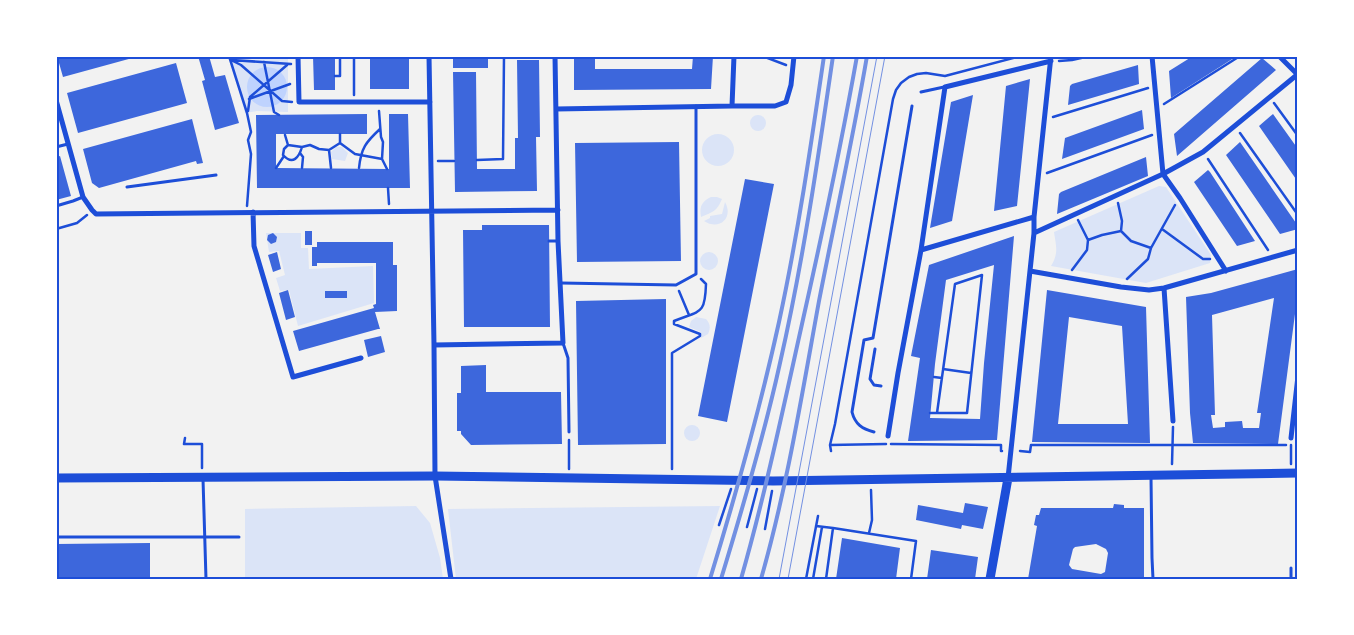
<svg xmlns="http://www.w3.org/2000/svg" width="1354" height="635" viewBox="0 0 1354 635" font-family="Signika,sans-serif">
  <style>
    .green { fill: #dbe4f7 }
    .water { fill: #bfd3fe }
    .building { fill: #3d67dc; fill-rule: evenodd }
    .lines { fill: none; stroke-linecap: round; stroke-linejoin: round }
    .path { stroke: #1d4ed8; stroke-width: 2.5 }
    .service { stroke: #1d4ed8; stroke-width: 3 }
    .minor { stroke: #1d4ed8; stroke-width: 5 }
    .tertiary { stroke: #1d4ed8; stroke-width: 9 }
    .tram { stroke: #7290e2; stroke-width: 1 }
    .rail { stroke: #7290e2; stroke-width: 4 }
    .neatline { fill: none; stroke: #1d4ed8; stroke-width: 2 }
  </style>
  <rect width="100%" height="100%" fill="#f2f2f2"/>
  <!-- green -->
  <path class="green" d="M288,59V112L257,111L245,113L231,60Z
    M750 123a8 8 0 1 1 16 0a8 8 0 1 1-16 0Z
    M702 150a16 16 0 1 1 32 0a16 16 0 1 1-32 0Z
    M336,147H342L348,153L345,161L332,159L331,152Z
    M1159,186L1166,187L1211,255L1210,263L1146,283L1051,266C1059,253 1056,246 1054,232Z
    M711,197H717L722,199C717,211 713,212 701,217C699,207 702,201 711,197Z
    M725,202C734,218 719,231 704,221L710,218V216L722,214Z
    M266,233H301V248H308L309,269L373,266L374,303L298,326L289,290L280,291L276,278L285,275L279,251L269,252Z
    M700 261a9 9 0 1 1 18 0a9 9 0 1 1-18 0Z
    M696,317L706,319C710,323 711,328 708,334L701,338V332L689,327L691,321Z
    M684 433a8 8 0 1 1 16 0a8 8 0 1 1-16 0Z
    M416,506L430,523L440,558L443,579H245V509Z
    M720,506L696,579H456L448,509Z"/>
  <!-- water -->
  <path class="water" d="M247 87a20 20 0 1 1 40 0a20 20 0 1 1-40 0Z"/>
  <!-- building -->
  <path class="building" d="M57,56H135L136,57L63,77Z
    M198,56H209L215,77L225,75L239,123L215,130L202,81L205,80Z
    M313,56H335V90H314Z
    M370,56H409V89H370Z
    M453,56H488V68H453Z
    M574,56H595V69H692L693,56H713L711,89L574,90Z
    M1193,56H1237L1171,98L1169,71Z
    M1262,58L1276,70L1177,156L1174,134Z
    M517,60H539L540,137H536L537,191L455,192L453,72H476L477,169H515V138H518Z
    M176,63L187,103L78,133L67,93Z
    M1138,65L1139,84L1068,105L1070,86L1072,84Z
    M1030,79L1017,206L994,211L1006,86Z
    M973,95L952,221L930,228L951,102Z
    M1142,110L1144,129L1062,159L1065,138Z
    M367,114V134H276V168L389,169V114H408L410,188H257L256,115Z
    M1273,114L1298,149V182L1259,126Z
    M192,119L203,163L197,164L196,161L99,188L92,183L83,149Z
    M679,142L681,261L577,262L575,143Z
    M1240,142L1296,223L1298,229L1280,234L1226,155Z
    M60,156L71,196L56,200V157Z
    M1146,157L1148,176L1057,214L1059,194L1061,192Z
    M1208,170L1210,172L1255,241L1237,246L1194,182Z
    M745,179L774,184L727,422L698,416Z
    M482,225H549L550,327H464L463,230H482Z
    M305,231H312V245H305Z
    M273,233L277,237L276,242L271,244L267,240L268,235Z
    M1014,236L997,440L908,441L920,358L911,356L929,265ZM994,265L984,363L980,419L930,418L935,364L946,280Z
    M317,242H393V265H397V311L375,312L380,329H378L299,351L293,331L374,308L373,305L376,304V263H317V266H312V247H317Z
    M277,252L281,269L273,272L268,255Z
    M1298,269V291L1278,444L1193,443L1190,413L1186,297L1211,293ZM1274,298L1257,413H1261L1259,428H1243L1242,421L1225,422V427L1213,428L1211,415H1215L1212,315Z
    M288,290L295,317L286,320L279,293Z
    M1047,290L1146,307L1150,443L1032,442ZM1069,317L1122,326L1128,424H1058Z
    M325,291H347V298H325Z
    M666,299V444L578,445L576,301Z
    M381,336L385,352L368,357L364,340Z
    M486,365V392H561L562,444L471,445L461,434V431H457V393H461V366Z
    M965,503L988,507L983,529L962,525L961,529L916,520L918,505L963,513Z
    M1114,504L1124,505V508H1144V579H1028L1037,526L1034,525L1036,515H1039L1041,508H1113ZM1096,544L1106,549L1108,553L1105,572L1101,574L1072,569L1069,565L1073,549L1075,547Z
    M842,538L900,548L896,579H836Z
    M150,543V579H56V544Z
    M931,550L978,557L975,579H927Z"/>
  <g class="lines">
    <!-- path -->
    <path class="path" d="M229,56L247,113L251,132L248,140L251,154L247,206
      M762,56L786,65
      M231,60L241,65L282,101L292,102
      M232,60L291,64
      M1059,61L1072,60L1090,56
      M264,62L274,112L279,115
      M335,76H340V56
      M354,95V56
      M249,99L290,84
      M1274,103L1298,136
      M1164,104L1240,56
      M248,111L250,97L287,65
      M1053,117L1148,88
      M1240,133L1298,215
      M285,135L288,145
      M340,143V134
      M302,147C299,157 293,166 283,155L284,149L288,145L302,147L310,145L319,149L329,150L340,143L355,154L382,159L383,142L381,137L379,111
      M329,150L331,168
      M300,153L303,157L302,168
      M382,159L387,169
      M1208,159L1268,250
      M477,160L503,159L504,56
      M438,161H454
      M276,168L284,156
      M359,168C361,148 366,142 380,129
      M1047,173L1152,135
      M388,188L389,204
      M1118,203L1122,221L1121,231L1131,241L1151,248
      M56,229L77,223L87,215
      M1162,229L1203,259H1210
      M1088,240L1102,235L1121,231
      M1072,270L1087,250L1088,240L1078,220
      M982,275L967,413H937L955,284Z
      M1127,279L1148,259L1151,248L1175,205
      M679,291L689,315
      M943,369L971,373
      M934,377L942,378
      M930,413H937
      M185,438L184,444H202V468
      M891,444L1001,445V451H1002
      M830,445L886,444
      M1291,445V464
      M831,451L830,445L835,424L893,99L896,90L901,83L909,77L917,74L926,73L945,76L1021,56
      M1020,451L1030,452L1031,445H1286
      M1172,464L1173,427
      M569,469V440
      M672,469V353L700,336V334L674,324V321C701,310 705,315 706,284L701,279
      M719,525L731,489
      M816,526L833,528L916,541L911,579
      M747,527L757,489
      M765,529L772,491
      M869,533L872,520L871,490
      M806,579L818,516
      M813,579L822,527
      M826,579L833,528"/>
    <!-- service -->
    <path class="service" d="M921,92L944,87
      M56,147L68,144
      M127,187L216,175
      M56,206L73,201L83,197
      M549,241H558
      M561,283L676,285L696,274V106
      M563,343L568,358L569,432
      M875,349L870,379L874,385L881,386
      M874,432C862,429 855,424 852,412L864,340L873,338L912,106
      M1151,477L1152,558L1153,579
      M203,479L206,579
      M56,537H239
      M1291,568V579"/>
    <!-- minor -->
    <path class="minor" d="M298,56L299,102H430
      M429,56L434,345L435,476L451,579
      M1152,56L1163,174L1180,198L1226,271
      M1279,56L1298,75
      M56,100L83,197L92,210L96,214L558,210
      M732,106L734,56
      M556,109L732,106H775L786,102L791,85L794,56
      M253,212L254,246L293,377L361,358
      M1034,233L1163,174L1203,152L1298,74
      M921,250L1034,217
      M1030,271L1121,287L1149,290L1164,288L1298,250
      M1164,288L1173,421
      M434,345L563,343L558,241L555,56
      M888,436L898,373L921,250L945,87L1051,61
      M1291,438L1298,376
      M1008,478L1034,233V217L1051,56"/>
    <!-- tertiary -->
    <path class="tertiary" d="M56,478L435,476L773,481L1298,473
      M990,579L1008,478"/>
    <!-- tram -->
    <path class="tram" d="M779,579L877,56
      M788,579L885,56"/>
    <!-- rail -->
    <path class="rail" d="M710,579C736,494 760,409 779,322C798,234 811,145 824,56
      M721,579C743,507 764,436 780,363C803,262 818,159 833,56
      M741,579C765,495 783,409 802,324C822,235 841,146 857,56
      M761,579C787,488 802,394 819,301C835,219 853,138 867,56"/>
  </g>
  <!-- border -->
  <rect width="1354" height="635" fill="none" stroke="#ffffff" stroke-width="115"/>
  <rect x="58" y="58" width="1238" height="520" class="neatline"/>
</svg>
